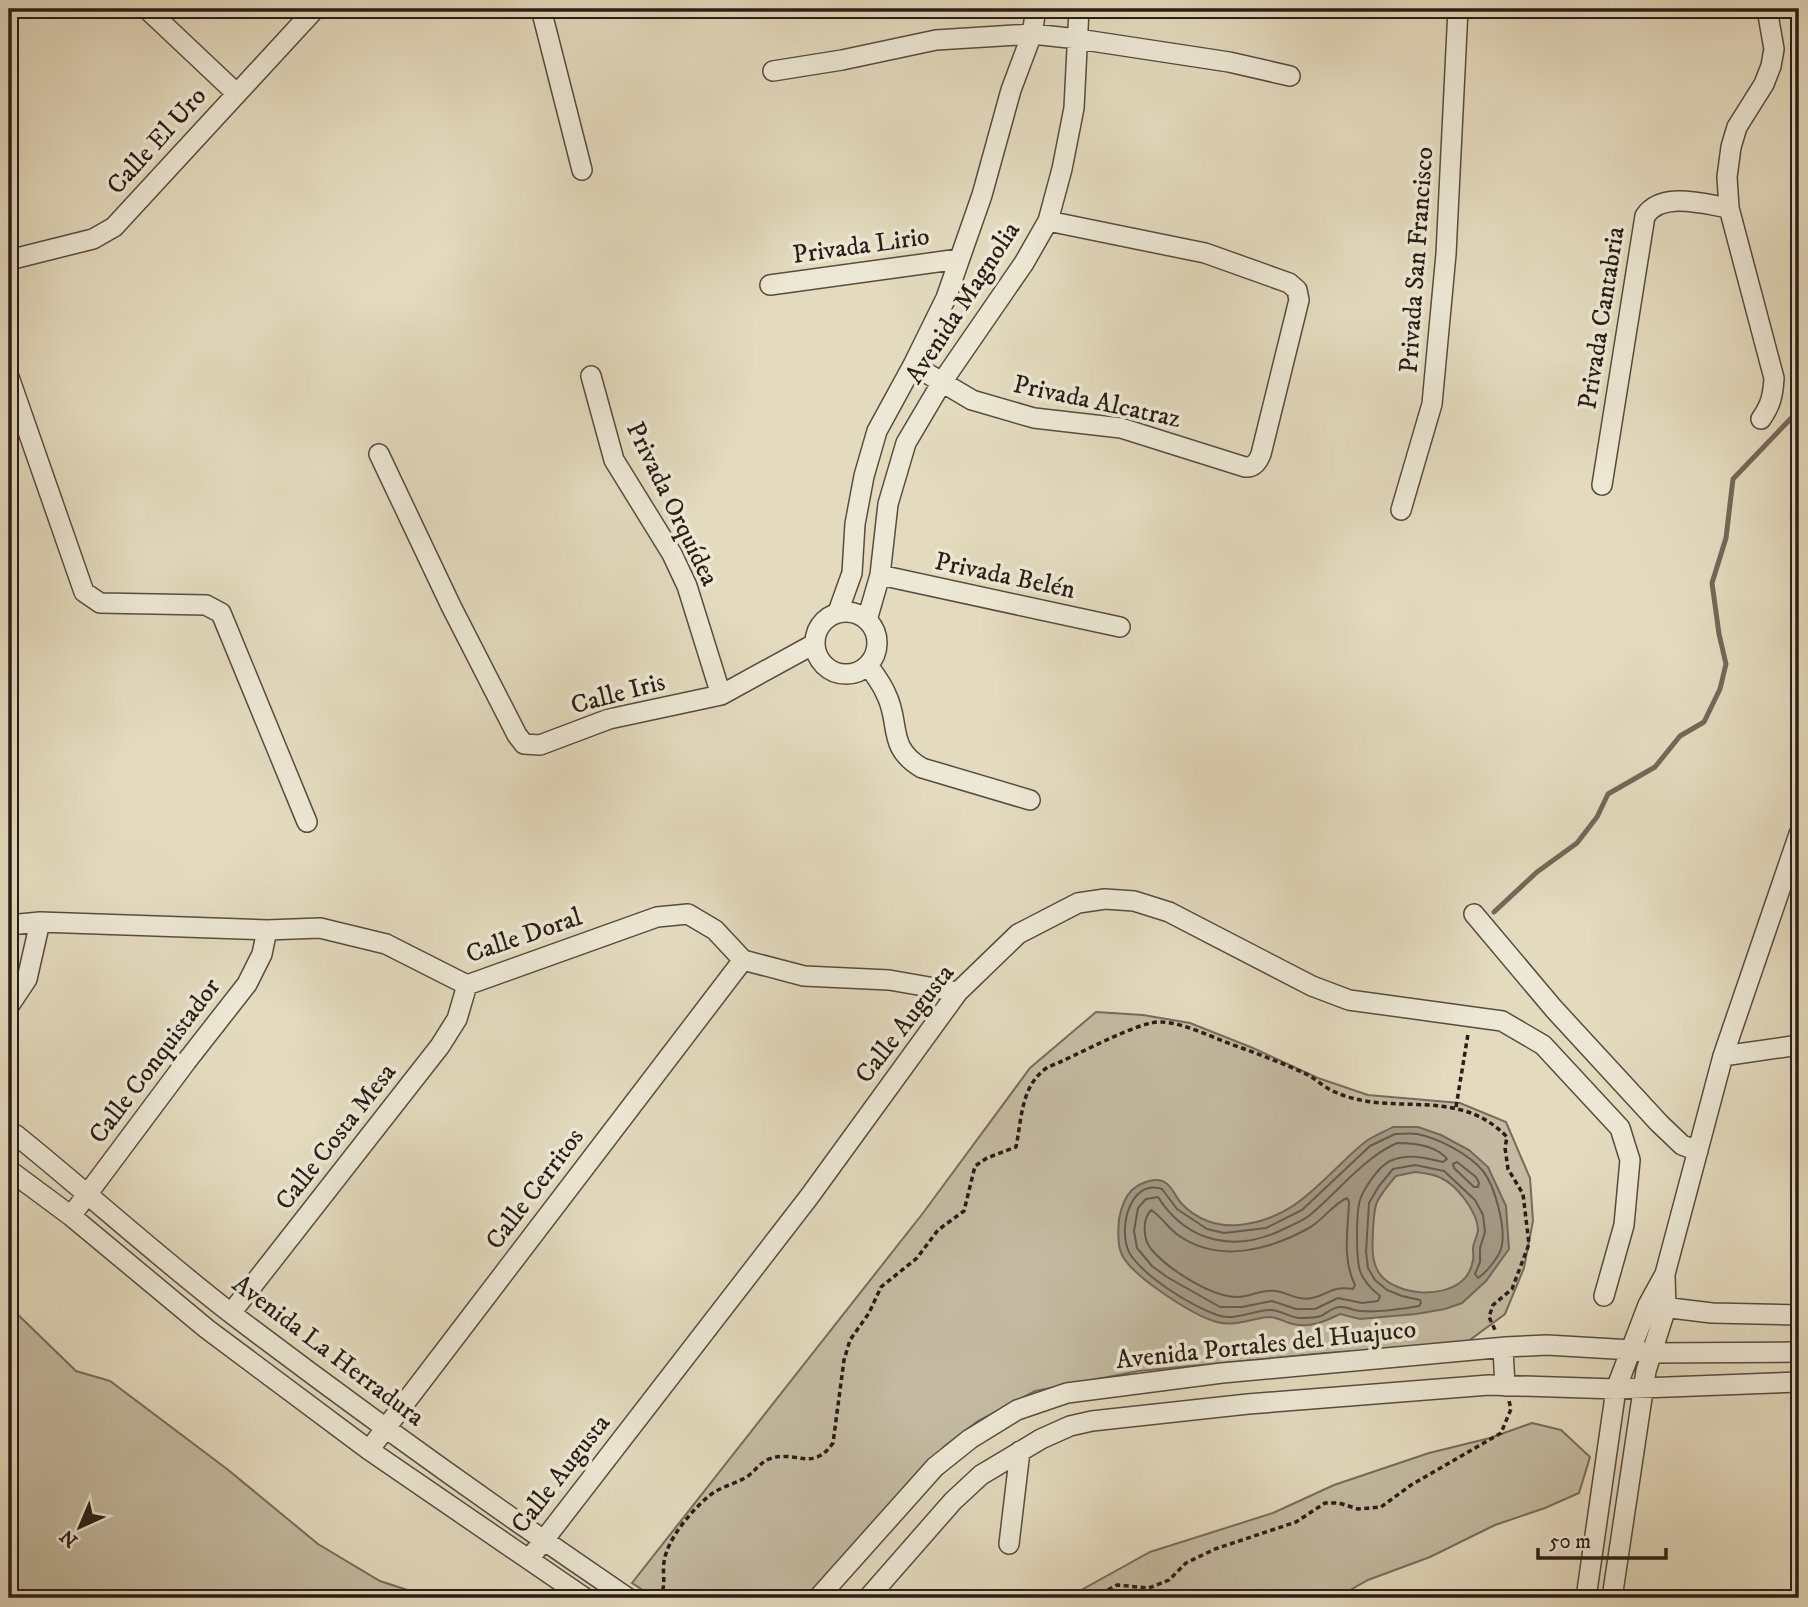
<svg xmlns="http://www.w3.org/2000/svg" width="1808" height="1607" viewBox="0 0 1808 1607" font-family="'IM FELL DW Pica',serif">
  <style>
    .green { fill: #c4bba2; stroke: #766c5c; stroke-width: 2 }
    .water { fill: #a49a86; stroke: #736859; stroke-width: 2; fill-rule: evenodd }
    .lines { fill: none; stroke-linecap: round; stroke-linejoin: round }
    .shore { stroke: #665c4e; stroke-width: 2 }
    .stream { stroke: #736859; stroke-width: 5 }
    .minor-casing { stroke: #584c40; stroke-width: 22 }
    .path { stroke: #291d16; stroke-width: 3.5; stroke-dasharray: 5 3.5; stroke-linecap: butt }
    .minor { stroke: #ede8d5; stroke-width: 19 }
    .labels { text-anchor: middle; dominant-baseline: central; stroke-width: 7; stroke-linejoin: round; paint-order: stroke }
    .street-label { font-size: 26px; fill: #291d16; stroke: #ede8d5 }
  </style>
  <rect width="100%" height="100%" fill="#e4dbbf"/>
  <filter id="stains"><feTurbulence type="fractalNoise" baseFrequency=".00286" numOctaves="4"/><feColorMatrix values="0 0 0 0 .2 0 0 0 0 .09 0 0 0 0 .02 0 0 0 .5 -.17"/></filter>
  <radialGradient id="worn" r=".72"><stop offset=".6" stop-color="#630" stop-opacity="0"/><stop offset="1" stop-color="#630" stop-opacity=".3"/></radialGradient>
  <!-- green -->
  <path class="green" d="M1096,1012L1143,1015L1190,1023L1253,1048L1318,1078L1368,1095L1460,1103L1506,1122L1530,1178L1533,1221L1524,1268L1505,1314L1463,1345L1326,1353L1139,1371L1035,1391L978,1421L946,1445L913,1478L808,1598H655L632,1583L923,1213L1030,1068Z
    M9,1306L76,1371L110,1381L227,1469L318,1544L380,1581L432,1598H21L9,1588Z
    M1532,1423L1561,1430L1590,1457L1579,1493L1545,1508L1495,1525L1430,1557L1368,1580L1336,1598H1067L1150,1552L1273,1513L1334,1485L1429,1453L1490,1438Z"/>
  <!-- water -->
  <path class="water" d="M1393,1127H1418L1441,1135L1469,1150L1488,1167L1506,1206L1509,1249L1486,1281L1462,1303L1445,1309L1416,1314L1360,1319L1340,1314C1324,1322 1308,1329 1289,1323C1283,1321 1276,1317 1269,1317C1252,1318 1235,1327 1217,1322C1194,1316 1133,1277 1122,1255C1117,1245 1118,1230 1119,1219C1121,1208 1124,1198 1132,1190C1140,1183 1156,1176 1166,1183C1173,1188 1176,1198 1182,1204C1197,1220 1218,1227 1239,1225C1299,1219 1323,1176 1365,1142C1373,1136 1384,1132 1393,1127ZM1415,1172C1423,1173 1434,1174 1441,1178C1457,1185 1477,1212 1478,1229C1478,1236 1473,1242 1473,1249C1473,1253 1474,1256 1473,1260C1468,1294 1423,1298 1398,1287C1383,1281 1375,1272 1373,1255C1372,1244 1373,1211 1377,1202C1382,1192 1389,1184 1396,1176Z"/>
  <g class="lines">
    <!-- shore -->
    <path class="shore" d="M1395,1134C1402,1134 1410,1133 1417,1134C1438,1138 1469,1154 1483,1171C1495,1186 1507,1230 1501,1249C1498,1258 1486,1273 1478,1278L1475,1274L1480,1262V1248L1485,1232L1483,1215L1475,1200L1444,1171L1415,1165L1393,1169L1379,1186L1369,1203L1366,1252L1368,1268L1375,1280L1387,1290L1402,1296L1420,1300L1421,1303L1419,1306C1402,1309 1379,1313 1361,1311C1354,1311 1347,1306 1340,1307C1333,1307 1327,1313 1321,1316C1315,1318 1307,1318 1300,1318C1289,1318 1280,1309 1269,1310C1252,1311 1234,1321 1217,1315C1190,1305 1146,1278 1130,1254C1117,1232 1129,1178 1162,1189L1177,1209L1207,1229L1224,1233L1266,1228L1302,1210L1370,1146Z
      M1397,1143C1414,1143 1436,1145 1447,1159L1443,1162C1425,1158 1408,1153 1390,1161C1379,1166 1364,1188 1360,1200C1356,1213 1356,1257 1360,1271C1364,1282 1371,1289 1380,1296L1378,1301L1362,1303L1338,1298L1315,1309H1296L1272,1301L1242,1307H1220L1167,1277L1152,1266L1137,1248L1134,1231L1138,1208L1146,1199L1158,1197C1188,1244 1237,1253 1286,1228C1294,1224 1303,1221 1310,1215C1339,1191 1362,1159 1397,1143Z
      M1457,1162L1476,1177L1479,1183L1478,1187H1474L1454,1168L1453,1164Z
      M1347,1198L1349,1202C1348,1230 1342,1259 1355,1285L1353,1289C1329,1286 1331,1294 1312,1298C1299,1301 1288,1293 1276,1291C1263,1289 1251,1296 1239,1297C1212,1298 1168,1269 1151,1249C1143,1239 1142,1220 1151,1210C1160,1215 1168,1228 1178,1235C1219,1264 1269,1250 1309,1228C1323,1220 1333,1204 1347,1198Z"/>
    <!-- stream -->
    <path class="stream" d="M1494,912L1537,872L1577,843L1597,817L1608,794L1655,767L1680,736L1704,722L1720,689L1726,664L1719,634L1712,583L1726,538L1733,479L1799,410"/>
    <!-- minor casing -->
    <g class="minor-casing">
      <path id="minor" d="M147,9L236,93
        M541,9L582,170
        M773,71L842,60L936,40L1032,34L1078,39L1229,62L1290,76
        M9,260L93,239L114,227L315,9
        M770,285L959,259
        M913,365L972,400L1034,418L1121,428L1245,467C1253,468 1258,462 1261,454L1299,300L1297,290L1289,283L1205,253L1048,221
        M591,376L614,460L672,554L687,586L721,695
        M9,377L84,592L100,603L206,605L221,613L307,822
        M1761,419C1771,405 1773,395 1774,378L1729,208L1727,177L1731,147L1737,127L1764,84L1771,66L1774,49L1767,9
        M379,454L451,606L517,735L524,744L540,745L609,719L721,695L814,644
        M1602,485L1645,216C1662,191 1704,204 1729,208
        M1401,510L1432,404L1446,254L1458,9
        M880,575L1120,627
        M815 643a31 31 0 1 1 62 0a31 31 0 1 1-62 0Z
        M838,612L852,573L855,524L864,476L877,431L913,365L946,298L982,195L1011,90L1032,34L1036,9
        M867,620L880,575L888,504L906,443L942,382L1024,263L1048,221L1062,169L1074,108L1079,9
        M868,665C874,674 882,684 886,694C901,723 886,747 922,768L1030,800
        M1474,914L1554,1009L1659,1123L1682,1145L1698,1151
        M9,925L40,922L267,930L320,928L386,944L467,985L657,917L688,914L715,930L743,960L804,976L889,980L958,992
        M9,1006L27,979L40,922
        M1723,1056L1799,1045
        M9,1132L16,1135C89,1194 158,1257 232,1314C361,1412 494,1507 628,1598
        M9,1170L71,1216L207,1329L369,1450L585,1598
        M71,1216L186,1062L247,984L262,954L267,930
        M1654,1306L1712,1313L1799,1315
        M231,1313L440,1046L457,1019L467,985
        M1503,1349L1505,1386
        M369,1450L743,960
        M1009,1544L1020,1451
        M530,1558L809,1197L958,992L1018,934L1078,903L1105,899L1134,901L1169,912L1312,986L1349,1000L1502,1021L1543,1045L1620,1128L1630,1160L1624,1225L1604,1296
        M818,1598L935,1467L970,1439L1017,1410L1067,1393L1222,1373L1506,1347L1547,1345L1632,1350L1650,1353L1799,1352
        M868,1598L953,1501L981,1475L1041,1439L1070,1426L1092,1421L1248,1404L1489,1385L1616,1389L1799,1382
        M1586,1598L1616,1389L1648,1305L1665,1274L1723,1056L1799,834
        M1612,1598L1646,1371L1666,1308L1665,1276"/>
    </g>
    <!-- path -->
    <path class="path" d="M1456,1107L1468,1034
      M659,1598C667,1587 662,1574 664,1562C667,1539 692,1510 709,1496C721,1486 736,1484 748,1476C756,1470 760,1463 769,1459C796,1449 812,1473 833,1443L844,1360L850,1340L869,1313L881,1287L917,1258L938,1230L964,1211L975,1166L987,1158L1016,1147C1022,1117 1021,1085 1048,1067C1075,1057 1139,1020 1162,1022C1182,1023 1205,1034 1223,1041C1252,1052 1281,1062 1308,1075C1317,1080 1325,1088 1335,1092C1392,1118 1457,1085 1507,1137L1505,1148L1508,1169L1523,1194L1529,1244L1512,1289L1493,1305L1489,1317L1495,1330
      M1093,1598L1117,1585L1149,1588L1169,1580L1186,1563L1215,1549L1296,1522L1325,1503H1339L1358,1509L1381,1507L1411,1485L1501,1433L1511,1409L1509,1401"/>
    <!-- minor -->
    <use href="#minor" class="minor"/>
  </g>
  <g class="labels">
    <!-- street labels -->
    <g class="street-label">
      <text transform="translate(157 141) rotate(-48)">Calle El Uro</text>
      <text transform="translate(861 246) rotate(-8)">Privada Lirio</text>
      <text transform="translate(1417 260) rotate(-86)">Privada San Francisco</text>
      <text transform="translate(963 303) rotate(-57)">Avenida Magnolia</text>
      <text transform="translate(1602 318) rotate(-81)">Privada Cantabria</text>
      <text transform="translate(1097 402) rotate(12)">Privada Alcatraz</text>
      <text transform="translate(672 504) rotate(64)">Privada Orquídea</text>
      <text transform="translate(1005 576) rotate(12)">Privada Belén</text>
      <text transform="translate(618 694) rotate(-15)">Calle Iris</text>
      <text transform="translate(524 936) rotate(-19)">Calle Doral</text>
      <text transform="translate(905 1024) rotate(-52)">Calle Augusta</text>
      <text transform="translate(155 1061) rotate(-53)">Calle Conquistador</text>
      <text transform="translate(336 1137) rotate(-52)">Calle Costa Mesa</text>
      <text transform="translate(535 1189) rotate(-53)">Calle Cerritos</text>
      <text transform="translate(1266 1345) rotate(-6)">Avenida Portales del Huajuco</text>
      <text transform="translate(328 1351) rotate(37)">Avenida La Herradura</text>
      <text transform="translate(561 1474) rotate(-52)">Calle Augusta</text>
    </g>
  </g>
  <!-- margin -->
  <rect width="1808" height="1607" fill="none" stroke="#e4dbbf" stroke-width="35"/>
  <rect x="10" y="10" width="1787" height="1586" fill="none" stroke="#291d16" stroke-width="3.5"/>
  <rect x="18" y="18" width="1773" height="1572" fill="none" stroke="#291d16" stroke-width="2"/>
  <!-- north arrow -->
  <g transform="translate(80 1527) rotate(224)" stroke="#ede8d5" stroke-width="5" paint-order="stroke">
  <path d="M0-5L12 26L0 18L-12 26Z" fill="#291d16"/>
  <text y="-10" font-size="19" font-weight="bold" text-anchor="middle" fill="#291d16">N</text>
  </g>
  <!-- scale -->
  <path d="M1538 1548v10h128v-10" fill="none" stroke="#291d16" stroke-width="3.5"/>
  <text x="1549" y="1548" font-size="21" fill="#291d16" stroke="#ede8d5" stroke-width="5" paint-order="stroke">50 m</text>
  <rect width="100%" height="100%" filter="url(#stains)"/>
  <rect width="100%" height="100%" fill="url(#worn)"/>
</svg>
